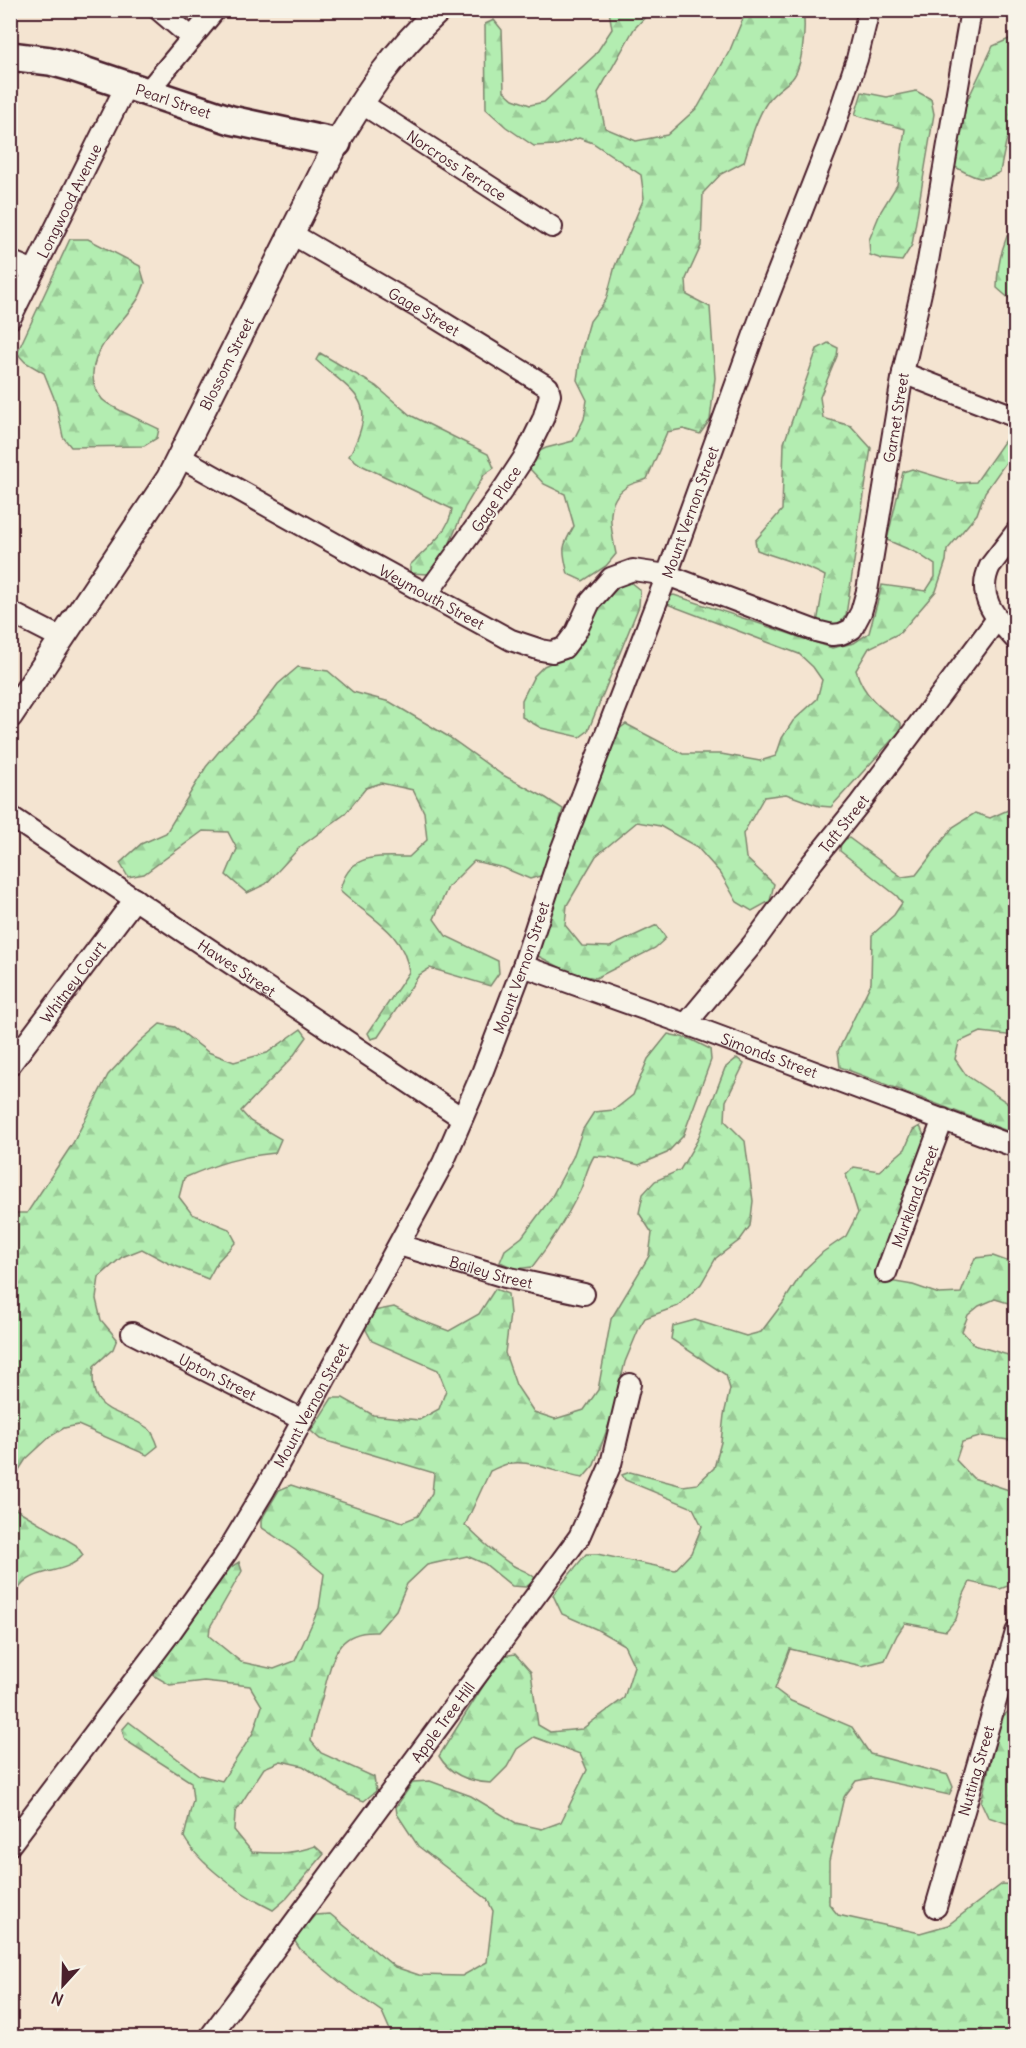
<svg xmlns="http://www.w3.org/2000/svg" width="1026" height="2048" viewBox="0 0 1026 2048" font-family="Delius,sans-serif">
  <style>
    .forest { fill: url(#forest-firs); stroke: #7e866e; stroke-width: 1.5 }
    .lines { fill: none; stroke-linecap: round; stroke-linejoin: round }
    .minor-casing { stroke: #4a1f2b; stroke-width: 24 }
    .tertiary-casing { stroke: #4a1f2b; stroke-width: 28 }
    .secondary-casing { stroke: #4a1f2b; stroke-width: 32 }
    .minor { stroke: #f7f3e8; stroke-width: 20 }
    .tertiary { stroke: #f7f3e8; stroke-width: 24 }
    .secondary { stroke: #f7f3e8; stroke-width: 27 }
    .labels { text-anchor: middle; dominant-baseline: central; stroke-width: 4.5; stroke-linejoin: round; paint-order: stroke }
    .street-label { font-size: 15px; fill: #4a1f2b; stroke: #f7f3e8 }
  </style>
  <defs>
    <pattern id="forest-firs" width="22" height="20" patternUnits="userSpaceOnUse" patternTransform="scale(1.5)"><rect width="22" height="20" fill="#b3edb1"/><path d="M5 1l3.5 6h-7zM16 11l3.5 6h-7z" fill="#9bcb98"/></pattern>
  </defs>
  <rect width="100%" height="100%" fill="#f4e4d1"/>
  <filter id="ink" filterUnits="userSpaceOnUse"><feTurbulence type="fractalNoise" baseFrequency=".0167" numOctaves="2"/><feDisplacementMap in="SourceGraphic" scale="12" xChannelSelector="R" yChannelSelector="G"/><feConvolveMatrix kernelMatrix="1 2 1 2 8 2 1 2 1" color-interpolation-filters="sRGB"/></filter>
  <g filter="url(#ink)">
    <!-- forest -->
    <path class="forest" d="M609,11H651L634,29L598,93L605,128L636,141L667,135L698,107L730,50L746,11H803C806,26 803,67 792,79C785,86 774,92 768,101C756,118 750,142 744,162L721,174L703,193L701,246L686,279L687,295L710,307L715,378L710,420L700,434L683,429L667,432L647,479C640,482 630,483 625,488C603,503 612,532 616,554L606,566L583,581L568,574C562,549 561,548 574,526L565,494L544,484L529,468L531,455L546,448L573,441L584,419L587,400L577,380L581,353L590,321L606,300L615,266L644,198L641,175L593,143L579,138L557,145L534,146L506,127L486,109L485,24L494,20L502,30L504,91L513,99L530,105L544,102L595,55L612,29Z
      M1015,33V123L1006,142L1000,172C981,184 973,176 955,167L954,152L960,120L968,99L993,46L1009,39Z
      M916,91L931,99L934,114L912,245L902,261L882,259L870,255L869,240L881,211L897,185L905,129L855,115L862,92L887,97Z
      M1015,234L1016,301H1012L997,288C997,269 1000,254 1007,236Z
      M70,239H88L140,266L145,283C143,288 141,294 138,299C120,328 73,362 102,399C108,407 148,423 159,429L157,438L144,446L71,447L63,437L56,403L44,373L25,362L17,353Z
      M828,343L838,348L837,356L820,397L823,418L851,426L871,448L846,615L839,625L827,626L817,623L825,576C804,564 780,559 757,550L755,541L782,510L784,443L817,349Z
      M320,353L376,386L410,415L488,454L494,468L484,475L465,507L443,559L428,574L410,573V565C426,549 449,533 452,509L361,465L349,456C380,400 355,395 316,360Z
      M1010,433L1015,434L1014,451L985,492L977,514L947,550L946,561L936,591L900,633L869,648L856,670C863,695 881,709 901,723V730L831,807L819,806L786,794L764,797L743,834L746,858L774,884L770,901L752,911L737,902L721,874L697,847L660,826L637,822L596,856L567,905L565,925L582,946L610,947L657,925L666,938L655,948L596,978L573,974L536,955L535,946L619,729L626,724L683,754H721L760,761L776,756L782,738L793,721L817,699L822,680L813,667L799,654L667,604L666,597L674,595L832,648L854,643L869,633L882,585L926,591L935,577V565L917,553L887,540L903,472L912,469L958,483L976,482Z
      M630,582L640,590L639,606L588,731L580,737L541,728L522,717V700L534,676L544,666L564,657L607,593L618,584Z
      M298,667L328,671L353,692L390,702L449,737L501,774L546,798L563,809L544,875L530,879L504,868L474,861L448,887L434,919L446,936L498,961L499,973L490,986L430,968L419,975L378,1037L371,1039L368,1033L409,972C404,930 367,917 340,891C348,852 378,857 409,857L427,840L424,812L413,790L381,783L366,788L345,814L300,847L266,884L247,893L226,875L237,849L228,832L203,831L144,874L128,877L120,863L141,844L166,833L206,767L226,743L254,716L278,684Z
      M1015,807V1036L981,1032L959,1042L955,1059L966,1075L1015,1108V1134L840,1067L838,1051L871,983L872,935L894,915L902,903L897,896L840,851L841,840L849,838L902,877L916,875L953,827L975,813L990,818Z
      M160,1024L175,1027L208,1052L234,1062L267,1053L301,1029L307,1037L291,1059L241,1111L250,1121L281,1139L275,1153C241,1156 216,1164 184,1178L179,1197L192,1214L229,1229L236,1242L218,1261L208,1279L168,1263L142,1249L122,1257L99,1277L96,1299L101,1320L117,1339L113,1349L94,1366C87,1417 119,1407 149,1429C153,1433 156,1440 158,1446L147,1455L78,1425L64,1428L51,1436L26,1459L11,1482V1213H27L73,1143L108,1075L138,1043Z
      M668,1034L690,1039L710,1049L711,1060L683,1136L667,1153L639,1165L609,1157L594,1156C587,1167 585,1180 580,1191C567,1217 550,1244 532,1267L516,1269L500,1262L505,1250L522,1237L551,1198L573,1157L583,1129L594,1112L614,1110L633,1095L648,1059Z
      M737,1058L744,1064L726,1101L725,1121L745,1141L753,1201L750,1226L740,1240L716,1258L701,1284L678,1306L645,1318L640,1326L625,1362L612,1416L594,1465L583,1478C559,1475 538,1461 513,1463C505,1463 497,1468 490,1471L465,1525C479,1539 495,1554 512,1565C520,1570 529,1571 536,1579L526,1587L512,1586L485,1564L467,1556L427,1565L407,1584L396,1610L377,1632C336,1630 333,1658 324,1690C320,1708 313,1723 311,1741L321,1753L374,1777L376,1791L364,1801L348,1795L303,1766L281,1761L264,1768L235,1813L234,1830L252,1852C275,1854 293,1854 315,1846L324,1854L287,1898L273,1910C244,1896 199,1865 184,1837L193,1800L191,1782L125,1740L122,1730L129,1722L199,1775L222,1781L253,1733L262,1706L250,1686L204,1681L170,1685L153,1675L158,1665L231,1567L239,1562L242,1571L210,1627L209,1636L241,1662L274,1669L295,1661L319,1608L324,1574L295,1550L261,1527V1520L279,1490L291,1485L403,1522L418,1516L432,1493L434,1473L320,1439L311,1431L332,1398H343L373,1415L419,1420L439,1409L446,1390L438,1370L372,1341L365,1328L374,1311L394,1307L420,1320L449,1331L479,1314L495,1289L508,1294L510,1314L505,1353L516,1385L534,1412L555,1419L584,1410L598,1390L611,1319L649,1256L652,1233L639,1213L643,1194L655,1181L680,1170L697,1141L725,1068Z
      M920,1126L925,1138L908,1195L889,1281L913,1285L939,1294L961,1293L975,1258L993,1256L1015,1264V1305L995,1299L979,1306L968,1315L962,1331L974,1345L1015,1357V1441L983,1436L962,1442L956,1460L973,1478L1015,1492V1577L1013,1584L1000,1589L970,1582L963,1596L956,1619L946,1631L905,1623L897,1635L885,1660L862,1666L790,1649L775,1689L791,1701L852,1727L870,1754L948,1775L953,1787L949,1795L871,1778L856,1781L844,1797L829,1861V1904L838,1915L920,1933L948,1925L1002,1884L1015,1885V2037H393L382,2012L341,1983L300,1949L294,1940L315,1915L330,1914L395,1967L419,1975L462,1976L487,1962L493,1911L487,1899L418,1846L397,1814L396,1807L413,1782L430,1781L471,1796L516,1823L542,1829L561,1822L587,1770L580,1754L534,1737L517,1749L507,1767L491,1783C470,1782 450,1775 439,1756L502,1656L515,1654L531,1672L538,1725L550,1732L582,1729L624,1698L634,1666L624,1645L596,1629L562,1614L553,1595L586,1554H597L675,1570L691,1553L702,1526L693,1508L625,1480L622,1475L630,1472L683,1486L697,1484L714,1468L721,1442L724,1415L730,1389L726,1375L671,1339L673,1326L695,1320L746,1336L761,1332L783,1303L804,1270L823,1252L846,1236L858,1213L846,1175L854,1167L879,1171L905,1149L913,1130Z
      M11,1506L76,1545L83,1555C62,1580 26,1561 11,1603Z
      M1015,1706V1826L988,1817L981,1802L1001,1718Z"/>
    <g class="lines">
      <!-- minor casing -->
      <g class="minor-casing">
        <g id="minor">
          <path d="M159,10L192,38"/>
          <path d="M148,91L215,10"/>
          <path id="s1" d="M361,103L552,227"/>
          <path id="s2" d="M292,234L431,315L548,387L550,395L543,419L525,456L504,488L427,594"/>
          <path d="M10,261L34,271"/>
          <path id="s3" d="M10,319L127,84"/>
          <path d="M903,373L1016,417"/>
          <path id="s4" d="M180,457L341,547L511,640L541,650L552,652L564,648L576,632L590,602L611,578L633,570L667,575L816,631L832,635L841,634L852,629L861,612L867,591L903,373L928,261L971,10"/>
          <path d="M1016,532L990,566C975,597 996,618 1016,640"/>
          <path d="M10,612L63,639"/>
          <path id="s5" d="M10,816L462,1118"/>
          <path id="s6" d="M523,966L686,1024L1016,1147"/>
          <path id="s7" d="M686,1024L752,945L811,864L860,803L997,619"/>
          <path id="s8" d="M10,1065L135,899"/>
          <path id="s9" d="M399,1245L505,1277L584,1294"/>
          <path id="s10" d="M886,1273L943,1119"/>
          <path id="s11" d="M132,1333L303,1420"/>
          <path id="s12" d="M10,1845L170,1633L227,1552L265,1489L443,1163L482,1073L523,966L560,853L667,575L761,315L832,134L857,59L869,10"/>
          <path id="s13" d="M936,1907L1016,1632"/>
          <path id="s14" d="M209,2038L579,1537L611,1464L630,1384"/>
        </g>
      </g>
      <!-- tertiary casing -->
      <g class="tertiary-casing">
        <g id="tertiary">
          <path id="s15" d="M10,716L169,478L337,143C369,89 392,54 439,10"/>
        </g>
      </g>
      <!-- secondary casing -->
      <g class="secondary-casing">
        <g id="secondary">
          <path id="s16" d="M10,56L50,61L72,67L231,120L337,143"/>
        </g>
      </g>
      <!-- minor -->
      <use href="#minor" class="minor"/>
      <!-- tertiary -->
      <use href="#tertiary" class="tertiary"/>
      <!-- secondary -->
      <use href="#secondary" class="secondary"/>
    </g>
  </g>
  <g class="labels">
    <!-- street labels -->
    <g class="street-label">
      <text stroke="none"><textPath href="#s16" startOffset="170">Pearl Street</textPath></text>
      <text stroke="none"><textPath href="#s1" startOffset="114">Norcross Terrace</textPath></text>
      <text stroke="none"><textPath href="#s3" startOffset="132">Longwood Avenue</textPath></text>
      <text stroke="none"><textPath href="#s2" startOffset="153">Gage Street</textPath></text>
      <text stroke="none"><textPath href="#s15" startOffset="414">Blossom Street</textPath></text>
      <text stroke="none"><textPath href="#s4" startOffset="990">Garnet Street</textPath></text>
      <text transform="translate(496 499) rotate(-56)">Gage Place</text>
      <text stroke="none"><textPath href="#s12" startOffset="1506">Mount Vernon Street</textPath></text>
      <text stroke="none"><textPath href="#s4" startOffset="288">Weymouth Street</textPath></text>
      <text stroke="none"><textPath href="#s7" startOffset="255">Taft Street</textPath></text>
      <text stroke="none"><textPath href="#s5" startOffset="273">Hawes Street</textPath></text>
      <text stroke="none"><textPath href="#s12" startOffset="1020">Mount Vernon Street</textPath></text>
      <text stroke="none"><textPath href="#s8" startOffset="104">Whitney Court</textPath></text>
      <text stroke="none"><textPath href="#s6" startOffset="262">Simonds Street</textPath></text>
      <text stroke="none"><textPath href="#s10" startOffset="82">Murkland Street</textPath></text>
      <text stroke="none"><textPath href="#s9" startOffset="96">Bailey Street</textPath></text>
      <text stroke="none"><textPath href="#s11" startOffset="96">Upton Street</textPath></text>
      <text stroke="none"><textPath href="#s12" startOffset="534">Mount Vernon Street</textPath></text>
      <text stroke="none"><textPath href="#s14" startOffset="393">Apple Tree Hill</textPath></text>
      <text stroke="none"><textPath href="#s13" startOffset="142">Nutting Street</textPath></text>
    </g>
  </g>
  <!-- margin -->
  <rect width="1026" height="2048" fill="none" stroke="#f7f3e8" stroke-width="36"/>
  <rect x="18" y="18" width="990" height="2012" fill="none" stroke="#4a1f2b" stroke-width="2" filter="url(#ink)"/>
  <!-- north arrow -->
  <g transform="translate(63 1985) rotate(202)" stroke="#f7f3e8" stroke-width="4.5" paint-order="stroke">
  <path d="M0-4.5L10 22L0 15L-10 22Z" fill="#4a1f2b"/>
  <text y="-9" font-size="16" font-weight="bold" text-anchor="middle" fill="#4a1f2b">N</text>
  </g>
</svg>
